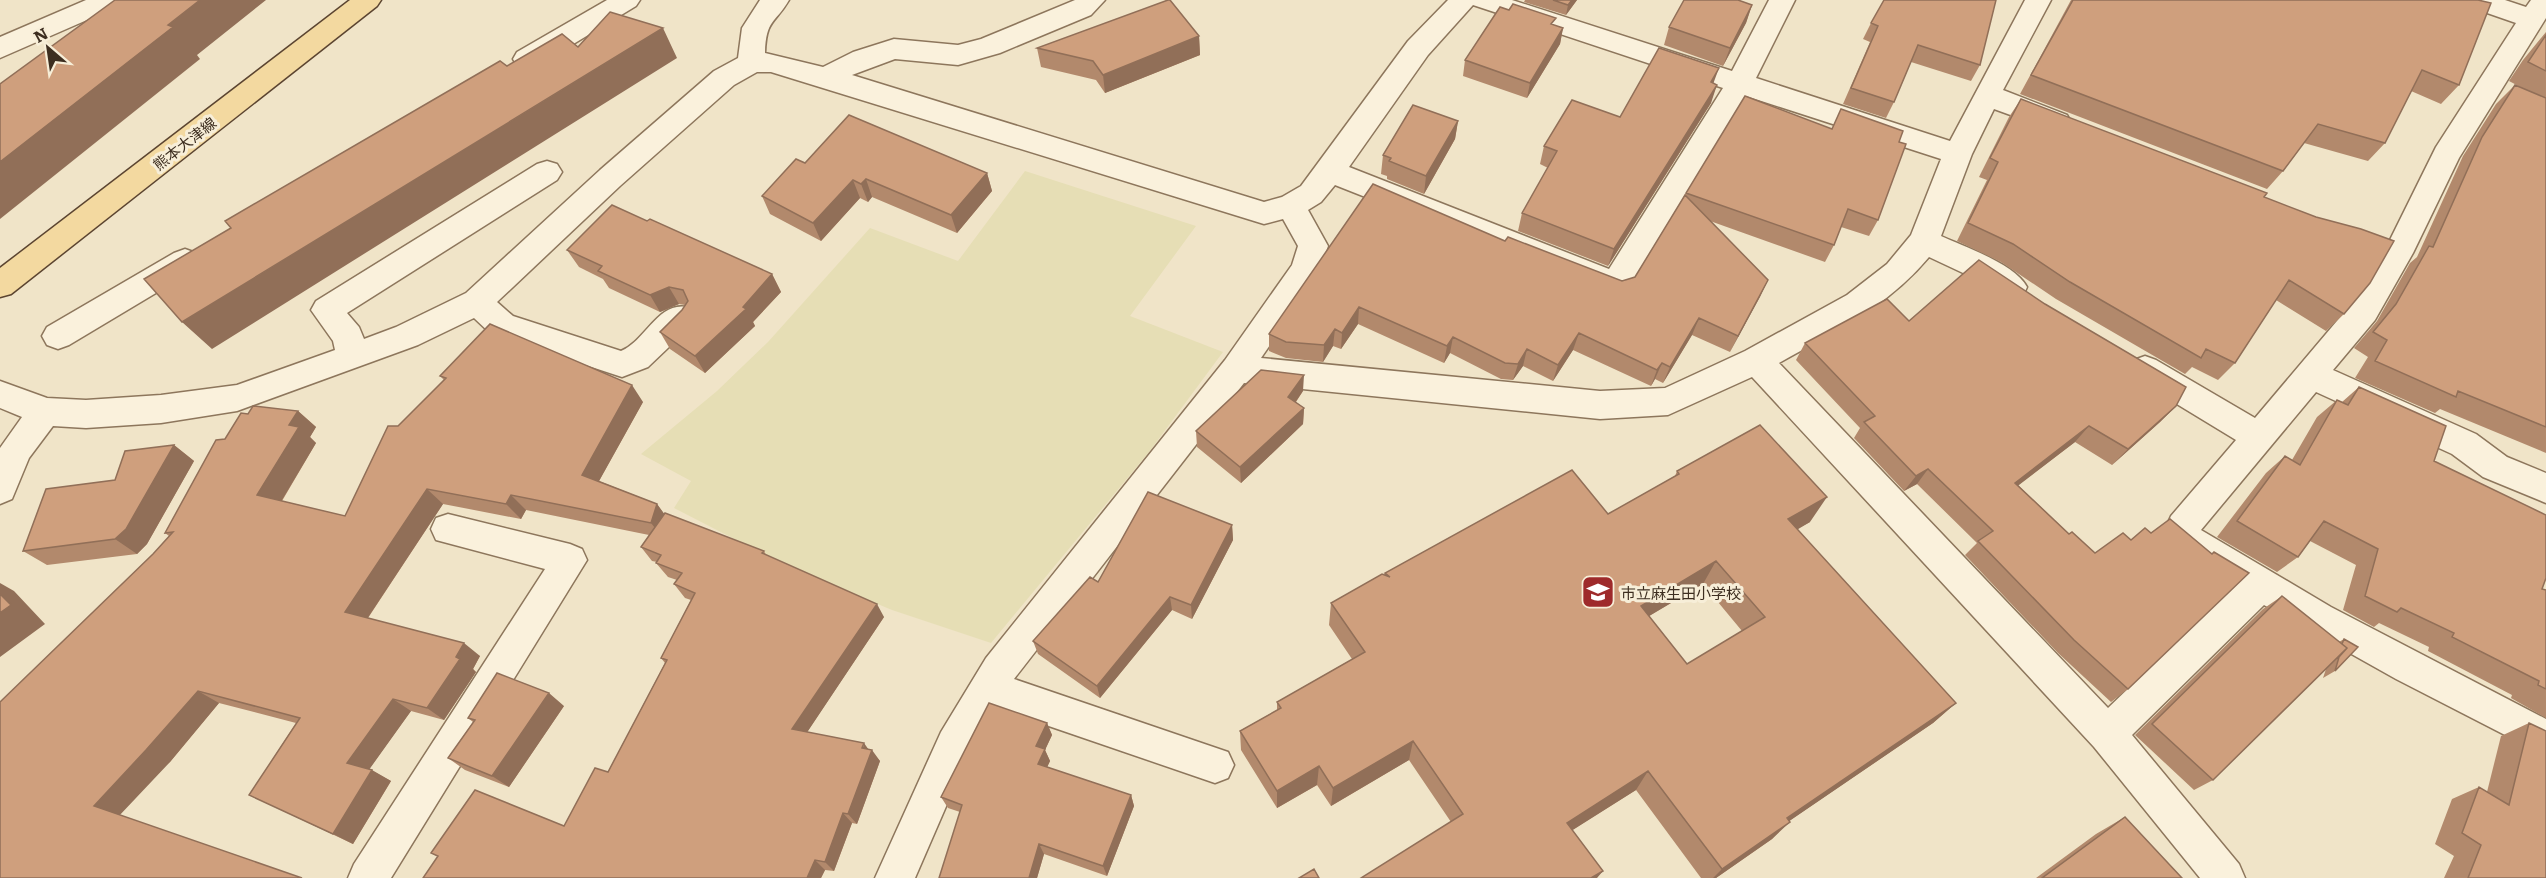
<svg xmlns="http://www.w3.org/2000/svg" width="2546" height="878" viewBox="0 0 2546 878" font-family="Literata,'Noto Sans JP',serif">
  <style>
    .farmland { fill: #e6deb5 }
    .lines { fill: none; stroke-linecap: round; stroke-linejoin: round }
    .minor-casing { stroke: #8d765c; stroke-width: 3 }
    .major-casing { stroke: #5b4430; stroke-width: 3 }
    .minor { fill: #faf1dc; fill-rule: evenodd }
    .major { fill: #f3d9a0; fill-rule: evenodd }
    .wall { fill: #b2896c; fill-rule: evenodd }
    .shaded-wall { fill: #916f58 }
    .building { fill: #cf9f7d; stroke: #916f58; stroke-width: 1.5; fill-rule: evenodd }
    .labels { text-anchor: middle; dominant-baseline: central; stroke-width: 6; stroke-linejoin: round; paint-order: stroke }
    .street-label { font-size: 15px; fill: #3d2e20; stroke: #f7eed8 }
    .poi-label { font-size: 15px; fill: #3d2e20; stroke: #f7eed8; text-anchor: start }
  </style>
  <rect width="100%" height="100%" fill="#f0e4c8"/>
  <!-- farmland -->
  <path class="farmland" d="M1025,171L1196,226L1130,316L1223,352L1149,452L991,643L892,610L791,568L674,508L691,481L641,454L717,391L768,342L870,228L958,261Z"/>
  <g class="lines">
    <!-- minor casing -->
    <g class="minor-casing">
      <path id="minor" d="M86,0H123L119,6L0,58V37Z
        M607,0H640L636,6L537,66L527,69L517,66L513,59L517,52Z
        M760,0H789C775,24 766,19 765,53L823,67L853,52L894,39L958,45L981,39L1075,0H1105L1091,15L1000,53L958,65L895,59L852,75L1264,202L1282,197L1301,186L1408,41L1448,0H1512L1732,71L1769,0H1795L1756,78L1950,141L2025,0H2051L2003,90L2067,115L2071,122L2067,129L2057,132L1994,109L1972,154L1941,236C1965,247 2015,264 2027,287L2023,296L2012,299L2001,296L1978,280L1929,257C1886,308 1836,331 1779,363L2108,708L2234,587L2174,550L2166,527L2171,516L2236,440L2134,378L2129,369L2134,360L2145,356L2156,360L2255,418L2353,302L2386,248L2436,147L2516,23L2467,6L2463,0H2505L2526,7L2531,0H2546V18L2459,158L2413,253L2375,320L2333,370L2476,434L2507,457L2546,473V503L2483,477L2452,454L2316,392L2201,530L2331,607L2546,719V756L2396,679L2264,605L2132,735L2239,864L2245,878H2200L2094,747L1752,377L1668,415L1600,419L1244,383L1014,679L1228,752L1234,765L1228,778L1215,783L996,708L967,758L915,878H875L941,732L986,658L1225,360L1292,265L1298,246L1283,219L1264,224L771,72H757L734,85L620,186L497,302L513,316L621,351C647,340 659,298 691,308L696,317L691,326L648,367L622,377L491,334L474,318L418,345L237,411L161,423L86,428L53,426L29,458L12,499L0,504V448L22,417L0,408V381L47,398L86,400L161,395L237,385L335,350L333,341L311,310L316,301L537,164L547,161L557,164L562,172L557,180L347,313L359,327L364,339L396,327L466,293L600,170L714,71L738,58L742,28ZM1473,5L1723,88L1609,269L1349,167L1428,55ZM1746,96L1941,159L1911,235L1887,264L1847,295L1745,351L1665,388L1600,391L1261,358L1317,277L1328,246L1308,210L1321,202L1335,185L1616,296L1627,293Z
        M185,249L196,253L200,261L196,269L69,345L58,349L47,345L42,336L47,327L174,253Z
        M448,514L570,544L582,549L587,560L391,878H348L354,864L545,569L436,540L431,529L436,518Z"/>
    </g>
    <!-- major casing -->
    <g class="major-casing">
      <path id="major" d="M350,0H381L377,6L11,294L0,297V268Z"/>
    </g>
    <!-- minor -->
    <use href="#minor" class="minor"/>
    <!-- major -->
    <use href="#major" class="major"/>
  </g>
  <!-- wall -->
  <path class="wall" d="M1525,0H1577L1566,15L1524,2Z
    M2071,0H2478L2459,85L2441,104L2411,91L2385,143L2368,161L2304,143L2283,171L2267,189L2020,94Z
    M1741,1L1752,5L1746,23L1723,66L1664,45L1669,27Z
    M1871,23L1980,65L1971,81L1911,62L1894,102L1886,118L1843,104L1870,42L1863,39Z
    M1554,25L1563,28L1560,44L1527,98L1463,76L1465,60Z
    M2546,32V453L2440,409L2435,413L2355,378L2368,357L2354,348L2377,321L2410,263L2417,257L2463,156L2496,104L2515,85L2528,91L2509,81L2523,60Z
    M1199,36L1200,55L1105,93L1096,80L1041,67L1037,48Z
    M1713,83L1711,103L1608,266L1518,231L1522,213L1548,168L1540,164L1544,146Z
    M2021,99L2264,197L2344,314L2326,331L2276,300L2235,363L2218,380L2192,367L2185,374L2056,299L2001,262L1957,241L1987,180L1979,177L2009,117Z
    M1458,121L1455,139L1424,194L1387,179V176L1381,174L1383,155Z
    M1832,129L1899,142L1878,220L1869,236L1841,227L1834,245L1825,262L1710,221L1768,280L1730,352L1692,335L1663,383L1655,379L1651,386L1573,350L1553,381L1523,366L1513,380L1501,379L1450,353L1444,363L1358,324L1341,349L1333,346L1323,362L1286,358L1269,351V334L1505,241L1622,281L1635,277L1686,193Z
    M805,163L987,173L992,191L957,233L872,197L868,202L860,198L821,241L770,214L762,196Z
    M647,221L772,274L781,292L753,322L755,326L705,373L670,349L660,332L682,310L685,305L679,304L660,312L609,288L603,279L579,267L567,250Z
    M1909,321L2176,406L2160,422L2112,465L2075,442L2018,485L2069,534L2095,553L2151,533L2211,554L2214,552L2128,689L2111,702L2058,653L1965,555L1977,543L1917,484L1904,491L1854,438L1860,428L1796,360L1805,343Z
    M440,376L643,402L599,481L657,504L664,514L764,551L766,555L884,617L807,732L868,749L880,761L857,824L852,823L834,871L825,870L821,878H423L438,857L431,853L564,826L608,772L665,663L661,658L691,600L685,598L674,584L677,580L668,577L656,563L657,562L652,561L641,547L649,535L526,510L521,519L443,504L368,618L480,656L473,669L476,672L444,720L411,711L369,769L391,781L353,844L249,795L296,723L219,703L170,762L0,878L153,554L169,536L165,533L225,439L248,414L298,411L316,427L310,437L316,443L282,501L345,516L398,426L444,380Z
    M2359,387L2434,461L2542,589L2546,590V718L2511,698L2512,695L2428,651L2429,647L2379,623L2374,627L2343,610L2356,565L2310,541L2298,557L2277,572L2217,537L2266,473L2285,456L2292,460L2317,417L2337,400L2342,402Z
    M1303,391L1296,402L1304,408L1303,424L1241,483L1197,447L1196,431Z
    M174,445L194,461L147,544L137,554L47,565L23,551L115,480Z
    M1677,471L1810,522L1797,529L1956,703L1933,723L1789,821L1772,839L1716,878H1701L1636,790L1572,830L1451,822L1409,760L1331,806L1317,785L1277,808L1241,750L1240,731L1277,710V702L1352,659L1329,625L1331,603L1384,575L1385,573L1608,514L1675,476ZM1703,584L1742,631L1687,664L1649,616Z
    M1232,525L1233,540L1192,619L1172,610L1100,698L1038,654L1033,641Z
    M2282,596L2339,642L2344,639L2335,671L2323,678L2326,669L2213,780L2194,790L2135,735L2263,609Z
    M564,706L509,787L465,770L448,758L473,722L468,718Z
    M1047,723L1052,735L1045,750L1050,761L1047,767L1131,795L1134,806L1107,876L1044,854L1037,878H939L960,812L948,808L941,797Z
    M2529,723L2546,878H2444L2454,856L2435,844L2452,799L2479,787L2487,792L2501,736Z
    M2125,817L2182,878H2036L2096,834Z"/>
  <!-- shaded-wall -->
  <path class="shaded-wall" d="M200,0H266L197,55L200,59L0,219V162L168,25Z
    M1572,0H1577L1566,15L1568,5Z
    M1752,5L1746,23L1723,66L1730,48Z
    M663,28L677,58L212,349L182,322Z
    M1563,28L1560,44L1527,98L1530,83Z
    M1199,36L1200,55L1105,93L1103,75Z
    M1719,68L1712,87L1711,82Z
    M1717,85L1711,103L1608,266L1614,249Z
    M1458,121L1455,139L1424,194L1426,176Z
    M987,173L992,191L957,233L951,215Z
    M866,179L872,197L868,202L861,184Z
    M853,180L860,198L821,241L813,223Z
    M772,274L781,292L753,322L755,326L705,373L695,356L743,307Z
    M1768,280L1760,297L1730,352L1738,336Z
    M669,287L679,304L660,312L650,295Z
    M1359,307L1358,324L1341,349L1342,333Z
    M1699,318L1692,335L1663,383L1670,367Z
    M1335,329L1333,346L1323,362L1324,345Z
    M1579,333L1573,350L1553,381L1558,365Z
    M1453,337L1450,353L1444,363L1447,346Z
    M1527,349L1523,366L1513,380L1518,364Z
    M1662,363L1655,379L1651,386L1657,370Z
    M1304,375L1303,391L1288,413V397Z
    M632,385L643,402L594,490L582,475Z
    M2176,406L2160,422L2112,465L2128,449Z
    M1304,408L1303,424L1241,483L1240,467Z
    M298,411L316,427L310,437L316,443L276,510L257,495L289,425Z
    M2089,426L2075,442L2002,498L2015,483Z
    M174,445L194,461L147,544L137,554L115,539Z
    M1928,469L1917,484L1904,491L1916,476Z
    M427,489L443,504L363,625L345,612Z
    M511,495L526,510L521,519L506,504Z
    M1827,497L1810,522L1773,544L1788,519Z
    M657,504L668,519L663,538L651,523Z
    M1232,525L1233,540L1192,619L1191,605Z
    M1716,561L1703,584L1629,628L1641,606Z
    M0,583L14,591L45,624L0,657Z
    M1170,597L1172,610L1100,698L1097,686Z
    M877,604L884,617L802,740L792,729Z
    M464,643L480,656L473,669L476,672L444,720L427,708Z
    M198,691L219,703L170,762L118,817L94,806Z
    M549,693L564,706L509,787L492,776Z
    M393,699L411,711L366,774L347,763Z
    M1956,703L1933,723L1769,835L1787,818Z
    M1047,723L1052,735L1045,750L1050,761L1043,776L1038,764L1036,746Z
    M1413,741L1409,760L1331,806L1333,788Z
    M864,743L871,753L872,750L880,761L857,824L848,814Z
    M1319,766L1317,785L1277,808V791Z
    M372,770L391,781L353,844L333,834Z
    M1648,771L1636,790L1557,840L1567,823Z
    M1131,795L1134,806L1107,876L1103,866Z
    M843,813L852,823L834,871L825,862Z
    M1790,822L1772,839L1716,878H1713L1722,869Z
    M1039,844L1044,854L1037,878H1029Z
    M815,860L825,870L821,878H807Z
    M1603,871L1597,878H1591Z"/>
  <!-- building -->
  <path class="building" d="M115,0H200L168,25L173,27L0,162V84Z
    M1168,0H1170L1199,36L1103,75L1093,61L1037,48Z
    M1553,0H1572L1568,5Z
    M1684,0H1738L1752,5L1730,48L1669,27Z
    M1884,0H1996L1980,65L1918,45L1894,102L1851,88L1878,26L1871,23Z
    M2073,0H2478L2491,3L2459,85L2422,70L2385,143L2318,124L2283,171L2031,75Z
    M1513,4L1556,18L1551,24L1563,28L1530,83L1465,60L1500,7L1509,10Z
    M610,12L663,28L182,322L144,279L231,228L225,221L500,61L507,66L562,34L578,47Z
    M2546,35V71L2528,62Z
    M1659,48L1719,68L1711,82L1717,85L1614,249L1522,213L1557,151L1544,146L1572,100L1620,117Z
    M2515,85L2546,98V427L2458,391L2456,397L2375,361L2387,340L2373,332L2396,304L2429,246L2433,247L2482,137Z
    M1745,96L1832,129L1841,109L1903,131L1899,142L1906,144L1878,220L1848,209L1834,245L1686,193Z
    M2021,99L2267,193L2264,197L2316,217L2361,229L2394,241L2370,283L2344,314L2289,280L2235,363L2206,349L2201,358L2070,282L2013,244L1968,223L1998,162L1990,158Z
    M1413,105L1458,121L1426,176L1389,161L1391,158L1383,155Z
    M849,115L987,173L951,215L866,179L861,184L853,180L813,223L762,196L796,159L805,163Z
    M1373,184L1505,241L1508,237L1622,281L1635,277L1685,195L1768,280L1738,336L1699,318L1670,367L1662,363L1657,370L1579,333L1558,365L1527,349L1518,364L1505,363L1453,337L1447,346L1359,307L1342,333L1335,329L1324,345L1286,342L1269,334Z
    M612,205L647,221L650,219L772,274L743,307L746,309L695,356L660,332L682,310L688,301L683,290L669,287L650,295L598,271L602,266L567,250Z
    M1979,260L2045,304L2186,387L2176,406L2128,449L2089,426L2015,483L2069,534L2072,532L2095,553L2123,533L2131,540L2145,528L2151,533L2170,519L2212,554L2214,552L2249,573L2128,689L2074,640L1978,541L1993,531L1928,469L1916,476L1864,422L1875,416L1805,343L1887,299L1909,321Z
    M490,324L632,385L582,475L657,504L651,523L511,495L506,504L427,489L345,612L464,643L456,657L460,659L427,708L393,699L347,763L372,770L333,834L249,795L300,718L198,691L146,750L94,806L302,878H0V702L153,554L173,532L165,533L216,440L225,439L241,413L248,414L253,406L298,411L289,425L299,427L257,495L345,516L388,426H398L446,378L440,376Z
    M1261,370L1304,375L1288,397L1304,408L1240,467L1196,431Z
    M2359,387L2446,426L2434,461L2546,515V578L2542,589L2546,590V689L2538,685L2539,681L2452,637L2454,633L2401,608L2397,612L2365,596L2378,549L2324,521L2298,557L2237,521L2285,456L2300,465L2337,400L2348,405Z
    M1760,425L1827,497L1788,519L1956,703L1787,818L1790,822L1722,869L1648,771L1567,823L1603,871L1591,878H1361L1463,814L1413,741L1333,788L1319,766L1277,791L1240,731L1281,708L1277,702L1365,652L1331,603L1382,574L1390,577L1385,573L1572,470L1608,514L1679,474L1677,471ZM1716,561L1765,617L1687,664L1641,606Z
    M174,445L126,529L115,539L23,551L46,489L115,480L125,451Z
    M1148,492L1232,525L1191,605L1170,597L1097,686L1033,641L1090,577L1098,582Z
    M665,513L764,551L762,553L877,604L792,729L864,743L862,748L872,750L848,814L843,813L825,862L815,860L807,878H423L438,856L431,853L475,790L564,826L595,768L608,772L667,660L661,658L695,593L674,584L682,573L656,563L661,555L641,547Z
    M0,594L11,605L0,613Z
    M2282,596L2347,648L2213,780L2152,724Z
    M2344,639L2358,647L2335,671L2339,657L2347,648L2342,644Z
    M497,673L549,693L492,776L448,758L475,720L468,718Z
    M989,703L1047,723L1036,746L1045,749L1038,764L1131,795L1103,866L1039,844L1029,878H939L962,805L941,797Z
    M2529,723L2546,731V878H2468L2481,845L2462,833L2479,787L2509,805Z
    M2125,817L2182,878H2042Z
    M1314,869L1319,878H1299Z"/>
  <!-- icons -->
  <defs>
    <g id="school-square" transform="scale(1.725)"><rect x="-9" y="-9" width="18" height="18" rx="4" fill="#9e2a2b" stroke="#f7eed8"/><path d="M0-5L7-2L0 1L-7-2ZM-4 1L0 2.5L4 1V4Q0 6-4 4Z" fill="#fff"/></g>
  </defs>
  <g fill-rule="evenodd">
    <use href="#school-square" x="1598" y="592"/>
  </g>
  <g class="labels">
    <!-- street labels -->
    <g class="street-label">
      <text transform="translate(184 143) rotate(-38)">熊本大津線</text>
    </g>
    <!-- poi labels -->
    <g class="poi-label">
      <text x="1621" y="592">市立麻生田小学校</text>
    </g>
  </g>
  <!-- north arrow -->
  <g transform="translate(48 48) rotate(331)" stroke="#f7eed8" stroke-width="4.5" paint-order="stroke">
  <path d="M0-4.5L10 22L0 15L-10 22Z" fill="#3d2e20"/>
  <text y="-9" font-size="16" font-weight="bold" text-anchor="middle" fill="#3d2e20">N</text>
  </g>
</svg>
